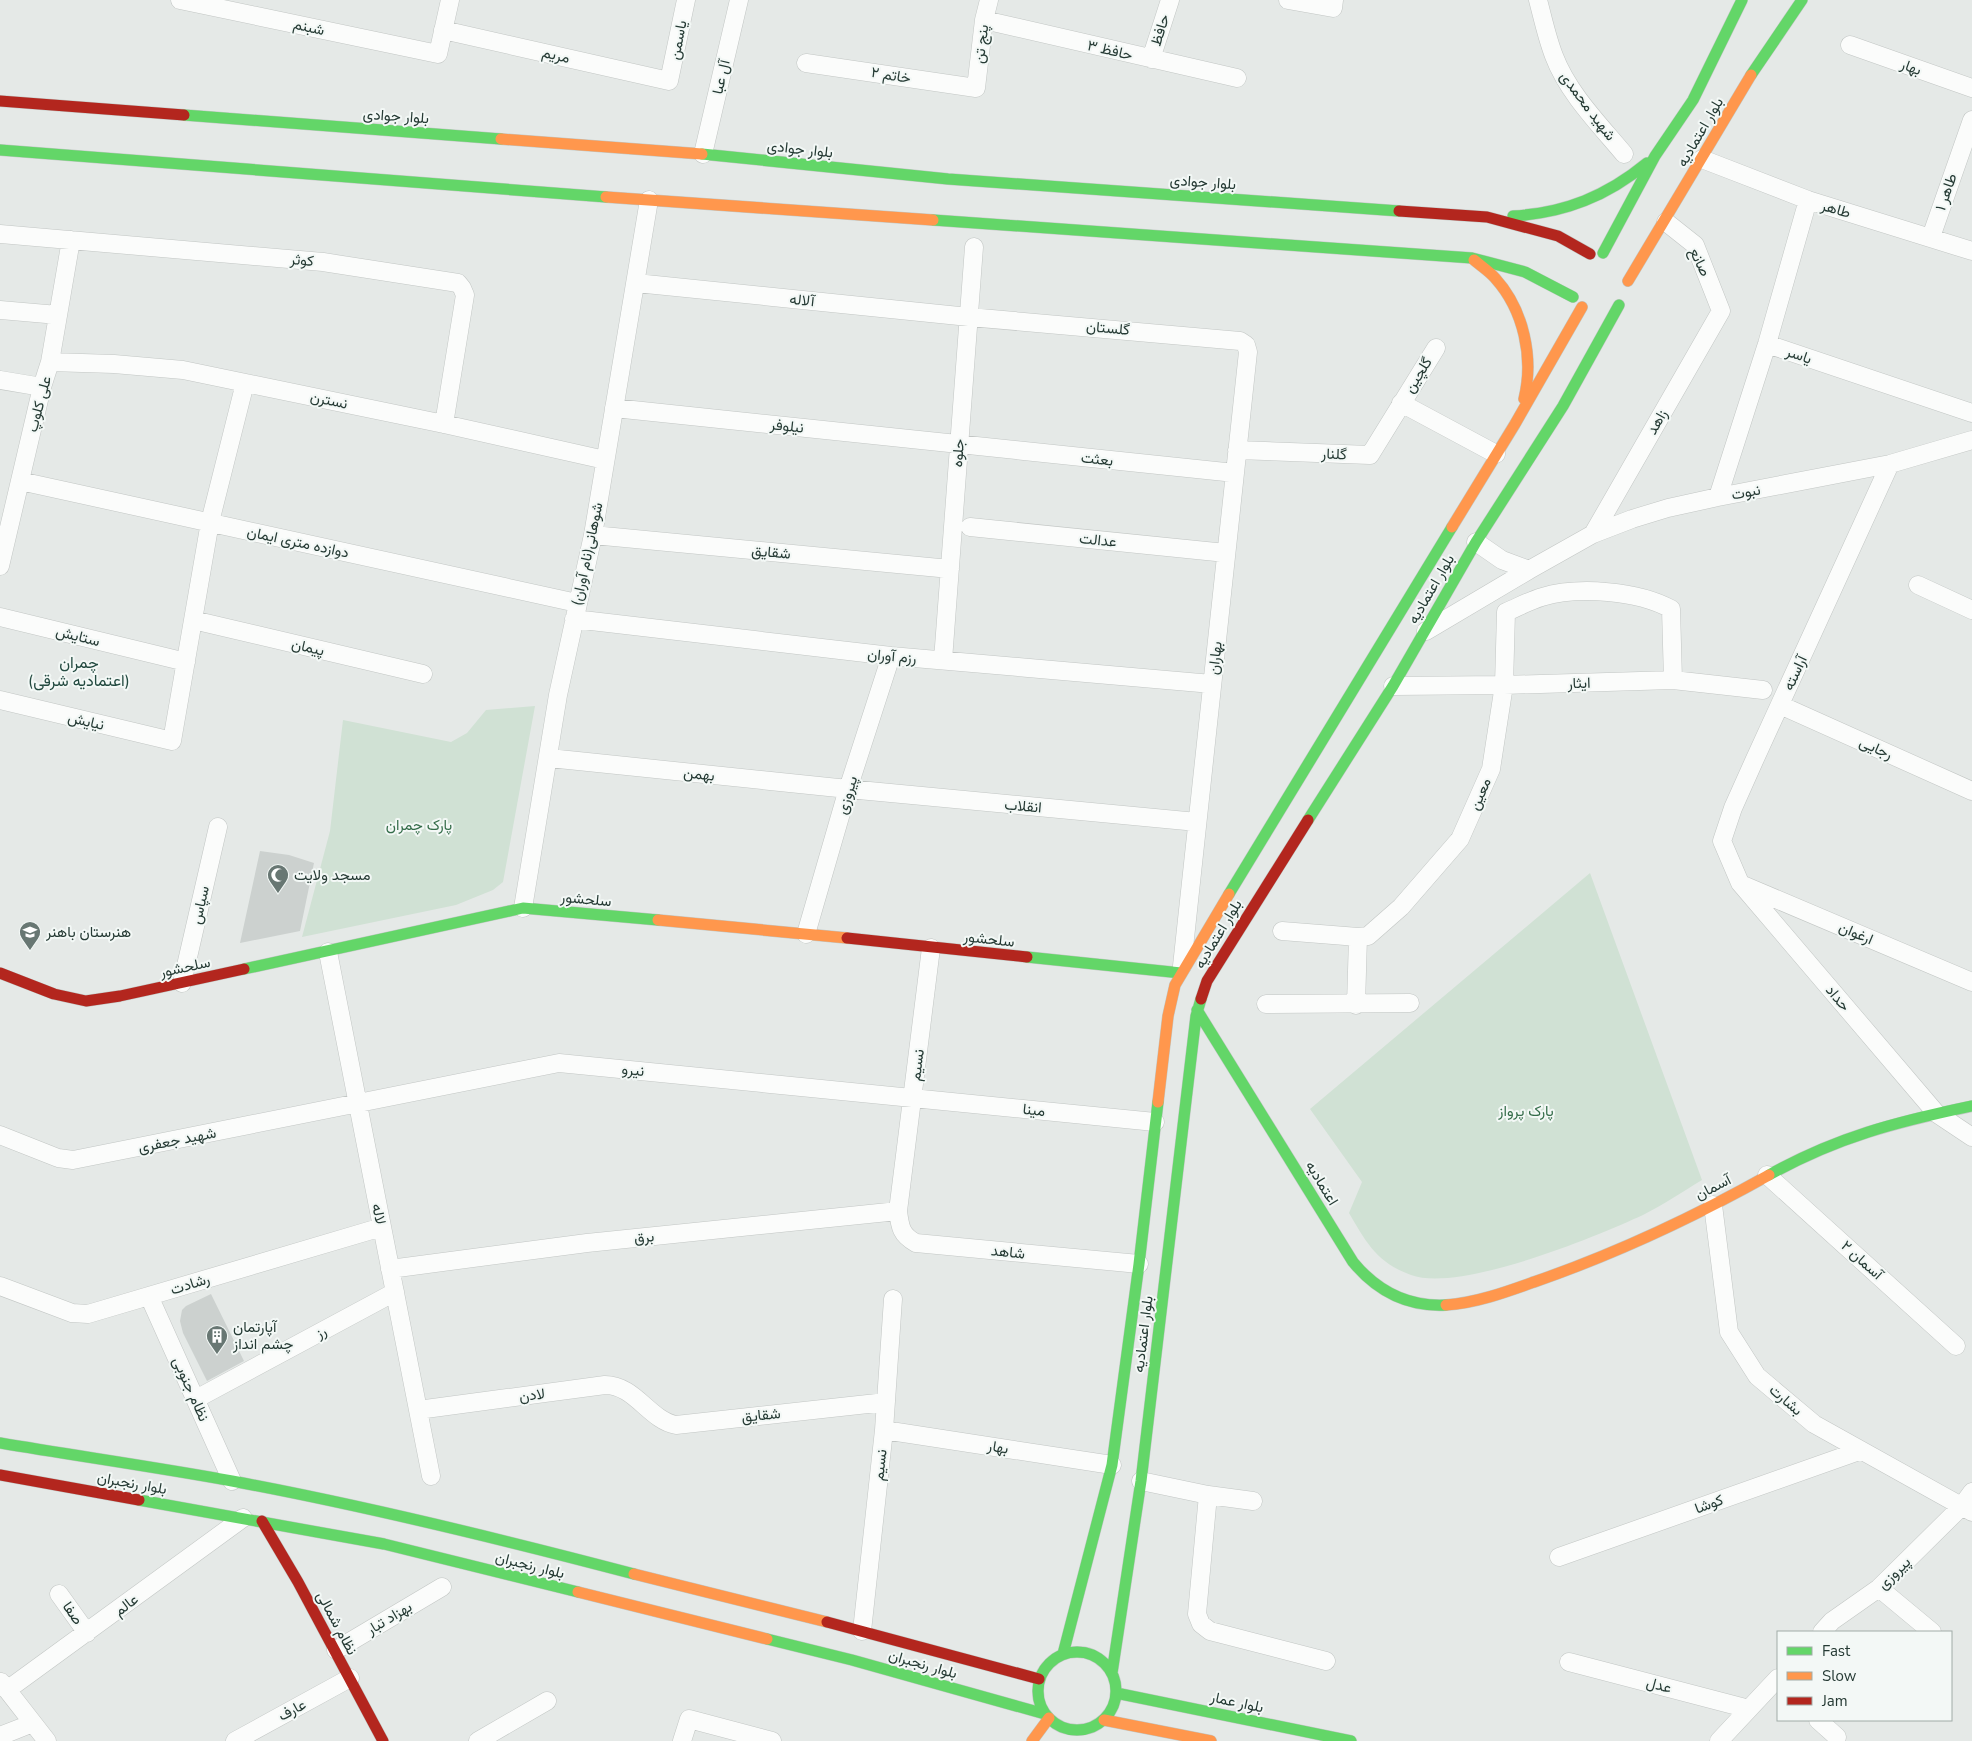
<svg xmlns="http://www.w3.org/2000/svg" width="1972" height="1741" viewBox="0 0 1972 1741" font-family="'Nunito Sans',Vazirmatn,sans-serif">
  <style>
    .green { fill: #d0e1d4 }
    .building { fill: #ccd1cf }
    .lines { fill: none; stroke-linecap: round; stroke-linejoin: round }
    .street-casing { stroke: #c2c6c4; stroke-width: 19 }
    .fast-casing { stroke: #c1c7c4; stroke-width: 12 }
    .slow-casing { stroke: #c1c7c4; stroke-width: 12 }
    .jam-casing { stroke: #c1c7c4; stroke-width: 12 }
    .street { stroke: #fbfcfb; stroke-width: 18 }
    .fast { stroke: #63d668; stroke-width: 11 }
    .slow { stroke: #ff974d; stroke-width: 11 }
    .jam { stroke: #b3261e; stroke-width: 11 }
    .labels { text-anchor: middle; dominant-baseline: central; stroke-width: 4; stroke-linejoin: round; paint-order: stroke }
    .street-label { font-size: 15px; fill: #253a34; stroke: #f3f8f6 }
    .park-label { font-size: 15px; fill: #346c49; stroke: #f3f8f6 }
    .poi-label { font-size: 15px; fill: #253a34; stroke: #f3f8f6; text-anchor: start }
    .neighbourhood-label { font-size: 16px; fill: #234a40; stroke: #f3f8f6 }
  </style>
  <rect width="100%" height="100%" fill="#e5e9e7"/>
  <!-- green -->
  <path class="green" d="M535,706L503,882L493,890L456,905L302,937L330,831L343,720L451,742L467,733L486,710Z
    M1590,873L1702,1180C1682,1192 1663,1205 1643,1215C1595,1237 1460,1293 1411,1275C1377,1263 1366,1242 1349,1213L1362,1182L1310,1109Z"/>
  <!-- building -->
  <path class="building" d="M260,851L289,855L314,863L300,931L240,943Z
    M211,1294L244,1361L207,1381L183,1333L180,1321L182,1310L186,1306Z"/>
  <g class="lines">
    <!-- street casing -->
    <g class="street-casing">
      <path id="street" d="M180,0L438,54L450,0
        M1288,0L1333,8L1334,0
        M1538,0C1543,19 1547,38 1554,56C1568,93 1599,124 1624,154
        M984,20L1237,78
        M443,30L669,81L686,0
        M1850,45L1972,88
        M1151,59L1170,0
        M806,63L976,88L984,20L989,0
        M703,154L739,0
        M1702,159L1808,200L1972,251
        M0,234L323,262L458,283L462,288L465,295L444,424
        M1931,237L1972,120
        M636,283L969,317L1240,341L1246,345L1248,352L1182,966
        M0,310L58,315
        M1767,344L1972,413
        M50,362L114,364L183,370L444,424L605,460
        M0,380L42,387
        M1401,403L1496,454
        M614,408L1235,473
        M1237,450L1370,455L1436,348
        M1890,464L1754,761L1733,808L1722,841L1740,883L1936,1113L1972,1137
        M20,481L577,603
        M1718,497L1767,344L1808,200
        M970,527L1226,553
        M1593,534L1721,311L1695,245L1666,222
        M593,535L950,569
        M1476,542L1502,560L1529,570
        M0,566L42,387L50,362L71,240
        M1918,585L1972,610
        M0,617L186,662
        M574,619L891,656L1212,684
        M193,620L423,674
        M1426,631L1529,570L1593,534L1632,519L1668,508L1718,497L1890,464L1972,440
        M943,660L974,247
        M1393,686L1504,685L1673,680L1763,690
        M0,700L172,741L210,522L245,383
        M1780,705L1972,791
        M549,758L848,789L1197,822
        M1743,885L1972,982
        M523,908L558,695L593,535L649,200
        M1282,931L1358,937L1368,936L1401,907L1460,839L1491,769L1504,685L1506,612C1518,607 1529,601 1542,597C1579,586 1638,591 1671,609L1673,680
        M806,934L848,789L891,656
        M931,948L898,1211C900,1227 901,1235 916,1243L1139,1264
        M328,952L431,1476
        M182,983L218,827
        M1266,1004L1410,1003
        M1356,1005L1358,937
        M0,1135L58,1158L73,1160L559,1063L1155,1122
        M1767,1175L1956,1346
        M1713,1205L1729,1332L1757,1376L1814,1424L1972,1512
        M390,1269L587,1243L898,1211
        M0,1286L72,1313L88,1314L382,1227
        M149,1296L232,1481
        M196,1399L395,1292
        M418,1410L605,1385C635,1385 649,1420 676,1425L886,1402
        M884,1430L1112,1465
        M1141,1481L1208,1495L1253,1501
        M1208,1495L1197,1614L1201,1624L1210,1631L1326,1661
        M1559,1557L1859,1451
        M1879,1588L1932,1632
        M59,1594L87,1633
        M862,1631L884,1430L893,1299
        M1822,1632L1832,1621L1879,1588L1961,1507L1972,1492
        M336,1650L442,1587
        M1569,1662L1749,1709
        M1,1682L47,1741
        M7,1690L243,1518
        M1818,1720L1837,1737
        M0,1736L33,1723
        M235,1741L350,1678
        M478,1741L547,1701
        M682,1741L689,1719L772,1741
        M1719,1741L1778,1678"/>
    </g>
    <!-- fast casing -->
    <g class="fast-casing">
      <path id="fast" d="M1751,75L1802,0
        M184,115L501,139
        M0,150L606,197
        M702,154L948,179L1399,211
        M1513,216C1565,213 1607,196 1647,163
        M933,220L1472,258L1525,272L1573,297
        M1603,253L1655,156L1693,100L1742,0
        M1308,820L1393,686L1476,542L1563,406L1619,305
        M1229,894L1452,527
        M1027,957L1181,973
        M244,969L523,908L658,920
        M1197,1010L1353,1262C1377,1291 1408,1307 1446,1305
        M1769,1175C1837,1137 1896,1122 1972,1106
        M0,1443C77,1456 155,1467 232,1481C367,1506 501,1539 634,1574
        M139,1500L384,1544L578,1592
        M767,1639L852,1660L1045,1714
        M1038 1691a39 39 0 1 1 78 0a39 39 0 1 1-78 0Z
        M1063,1654L1112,1465L1139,1264L1158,1102
        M1112,1673L1141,1481L1196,1016L1201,999
        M1116,1693L1351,1741"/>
    </g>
    <!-- slow casing -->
    <g class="slow-casing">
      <path id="slow" d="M501,139L702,154
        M606,197L933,220
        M1474,260C1481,266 1489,271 1495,278C1524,310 1534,358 1524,399
        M1628,281L1751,75
        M1452,527L1515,424L1582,307
        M658,920L847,938
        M1158,1102L1168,1016L1175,985L1229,894
        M1446,1305C1476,1303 1506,1292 1534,1282C1615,1254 1694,1217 1769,1175
        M634,1574L827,1622
        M578,1592L767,1639
        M1104,1720L1211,1741
        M1032,1741L1049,1718"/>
    </g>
    <!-- jam casing -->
    <g class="jam-casing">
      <path id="jam" d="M0,101L184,115
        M1399,211L1487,217L1558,236L1590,254
        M847,938L1027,957
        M0,973L54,994L86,1001L120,996L244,969
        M1201,999L1207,981L1308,820
        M0,1475L139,1500
        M262,1521L298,1582L383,1741
        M827,1622L1039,1679"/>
    </g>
    <!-- street -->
    <use href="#street" class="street"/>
    <!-- fast -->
    <use href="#fast" class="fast"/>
    <!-- slow -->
    <use href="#slow" class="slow"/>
    <!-- jam -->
    <use href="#jam" class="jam"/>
  </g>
  <!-- icons -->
  <defs>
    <g id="mosque-pin" transform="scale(1.125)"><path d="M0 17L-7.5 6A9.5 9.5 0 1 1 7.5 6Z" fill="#687773" stroke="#f3f8f6"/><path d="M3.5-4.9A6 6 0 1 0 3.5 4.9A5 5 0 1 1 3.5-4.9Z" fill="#fff"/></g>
    <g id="school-pin" transform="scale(1.125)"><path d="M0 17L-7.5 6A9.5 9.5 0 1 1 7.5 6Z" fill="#687773" stroke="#f3f8f6"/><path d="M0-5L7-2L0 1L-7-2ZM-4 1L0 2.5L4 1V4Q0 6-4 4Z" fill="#fff"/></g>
    <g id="building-pin" transform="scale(1.125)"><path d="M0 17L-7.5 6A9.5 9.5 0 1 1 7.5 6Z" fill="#687773" stroke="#f3f8f6"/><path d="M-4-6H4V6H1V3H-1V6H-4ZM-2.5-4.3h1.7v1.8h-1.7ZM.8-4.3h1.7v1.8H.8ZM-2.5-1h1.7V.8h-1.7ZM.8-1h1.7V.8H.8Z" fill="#fff"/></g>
  </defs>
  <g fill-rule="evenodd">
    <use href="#mosque-pin" x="278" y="875"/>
    <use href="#school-pin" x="30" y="932"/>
    <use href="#building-pin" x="217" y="1336"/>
  </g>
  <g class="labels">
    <!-- street labels -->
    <g class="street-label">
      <text transform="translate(309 27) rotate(12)">شبنم</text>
      <text transform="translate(1160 30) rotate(-73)">حافظ</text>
      <text transform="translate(678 40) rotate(-79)">یاسمن</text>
      <text transform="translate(981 44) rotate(-83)">پنج تن</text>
      <text transform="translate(1110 50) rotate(13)">حافظ ۳</text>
      <text transform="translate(556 55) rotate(13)">مریم</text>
      <text transform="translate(1911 67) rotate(20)">بهار</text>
      <text transform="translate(891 75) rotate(9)">خاتم ۲</text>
      <text transform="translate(721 77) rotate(-77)">آل عبا</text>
      <text transform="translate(1588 106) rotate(53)">شهید محمدی</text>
      <text transform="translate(396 116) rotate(4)">بلوار جوادی</text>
      <text transform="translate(1700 132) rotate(-60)">بلوار اعتمادیه</text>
      <text transform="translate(800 149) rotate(6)">بلوار جوادی</text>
      <text transform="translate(1203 182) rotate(4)">بلوار جوادی</text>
      <text transform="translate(1946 192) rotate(-71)">طاهر ۱</text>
      <text transform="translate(1836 209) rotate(16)">طاهر</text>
      <text transform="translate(302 260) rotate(5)">کوثر</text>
      <text transform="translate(1700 262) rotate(64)">صانع</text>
      <text transform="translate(802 300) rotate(6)">آلاله</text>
      <text transform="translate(1108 328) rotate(5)">گلستان</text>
      <text transform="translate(1799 355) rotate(19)">یاسر</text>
      <text transform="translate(1418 375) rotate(-58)">گلچین</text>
      <text transform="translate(329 400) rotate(12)">نسترن</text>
      <text transform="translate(39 404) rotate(-75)">علی کلوپ</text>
      <text transform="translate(1657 422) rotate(-60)">زاهد</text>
      <text transform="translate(787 426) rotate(6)">نیلوفر</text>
      <text transform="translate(958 453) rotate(-86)">جلوه</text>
      <text transform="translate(1334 454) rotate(2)">گلنار</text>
      <text transform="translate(1097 459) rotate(6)">بعثت</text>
      <text transform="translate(1746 492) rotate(-11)">نبوت</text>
      <text transform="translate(1098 540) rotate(6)">عدالت</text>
      <text transform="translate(298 542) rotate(12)">دوازده متری ایمان</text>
      <text transform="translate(771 552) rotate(5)">شقایق</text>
      <text transform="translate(587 554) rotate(-78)">شوهانی(نام آوران)</text>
      <text transform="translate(1431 589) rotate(-60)">بلوار اعتمادیه</text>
      <text transform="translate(78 636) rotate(14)">ستایش</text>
      <text transform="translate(308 647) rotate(13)">پیمان</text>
      <text transform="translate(892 656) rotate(5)">رزم آوران</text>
      <text transform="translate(1215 658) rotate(-84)">بهاران</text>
      <text transform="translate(1795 673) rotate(-65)">آراسته</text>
      <text transform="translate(1579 683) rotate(-2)">ایثار</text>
      <text transform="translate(86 721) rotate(13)">نیایش</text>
      <text transform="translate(1876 748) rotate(24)">رجایی</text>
      <text transform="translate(699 774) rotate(6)">بهمن</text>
      <text transform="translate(1480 794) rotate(-67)">معین</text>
      <text transform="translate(847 795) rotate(-73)">پیروزی</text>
      <text transform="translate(1023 806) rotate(5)">انقلاب</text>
      <text transform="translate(586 899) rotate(5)">سلحشور</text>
      <text transform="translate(200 905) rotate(-77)">سپاس</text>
      <text transform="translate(1856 933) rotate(23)">ارغوان</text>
      <text transform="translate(1218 934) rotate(-59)">بلوار اعتمادیه</text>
      <text transform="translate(989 939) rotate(6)">سلحشور</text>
      <text transform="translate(185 967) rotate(-12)">سلحشور</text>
      <text transform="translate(1838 998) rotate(50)">حداد</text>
      <text transform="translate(917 1065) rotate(-83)">نسیم</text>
      <text transform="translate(633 1070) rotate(6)">نیرو</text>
      <text transform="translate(1034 1110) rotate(6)">مینا</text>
      <text transform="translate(177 1140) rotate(-11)">شهید جعفری</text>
      <text transform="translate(1322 1183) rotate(59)">اعتمادیه</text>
      <text transform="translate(1713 1187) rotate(-27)">آسمان</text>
      <text transform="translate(379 1214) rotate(79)">لاله</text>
      <text transform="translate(644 1237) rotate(-6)">برق</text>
      <text transform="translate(1008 1252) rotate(6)">شاهد</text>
      <text transform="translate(1862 1260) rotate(42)">آسمان ۲</text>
      <text transform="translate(190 1284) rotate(-17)">رشادت</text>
      <text transform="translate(321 1332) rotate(-28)">رز</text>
      <text transform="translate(1143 1334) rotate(-83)">بلوار اعتمادیه</text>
      <text transform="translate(191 1389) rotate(66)">نظام جنوبی</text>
      <text transform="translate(532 1395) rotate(-7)">لادن</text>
      <text transform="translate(1786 1400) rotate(41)">بشارت</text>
      <text transform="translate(761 1415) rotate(-6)">شقایق</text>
      <text transform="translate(998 1447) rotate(9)">بهار</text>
      <text transform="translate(880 1465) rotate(-84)">نسیم</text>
      <text transform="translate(132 1483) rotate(10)">بلوار رنجبران</text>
      <text transform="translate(1709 1504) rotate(-20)">کوشا</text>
      <text transform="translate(530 1565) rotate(14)">بلوار رنجبران</text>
      <text transform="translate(1894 1573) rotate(-44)">پیروزی</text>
      <text transform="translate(126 1605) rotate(-37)">عالم</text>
      <text transform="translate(73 1613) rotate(55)">صفا</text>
      <text transform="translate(389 1618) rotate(-31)">بهزاد تبار</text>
      <text transform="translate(337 1623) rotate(62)">نظام شمالی</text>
      <text transform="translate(923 1664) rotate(16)">بلوار رنجبران</text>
      <text transform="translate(1659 1685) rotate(15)">عدل</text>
      <text transform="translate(1237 1702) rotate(12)">بلوار عمار</text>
      <text transform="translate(292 1710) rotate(-29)">عارف</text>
    </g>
    <!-- park labels -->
    <g class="park-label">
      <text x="419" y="825">پارک چمران</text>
      <text x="1526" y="1111">پارک پرواز</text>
    </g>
    <!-- poi labels -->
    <g class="poi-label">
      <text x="294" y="875">مسجد ولایت</text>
      <text x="46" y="932">هنرستان باهنر</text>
      <text x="233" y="1327">آپارتمان<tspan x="233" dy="17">چشم انداز</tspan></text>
    </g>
    <!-- neighbourhood labels -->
    <g class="neighbourhood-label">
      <text x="79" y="663">چمران<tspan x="79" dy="18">(اعتمادیه شرقی)</tspan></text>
    </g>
  </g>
  <!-- legend -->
  <rect x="1777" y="1631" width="175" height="90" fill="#f3f8f6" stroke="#a1aca8"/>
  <rect x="1787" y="1647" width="25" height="8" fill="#63d668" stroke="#a1aca8"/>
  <text x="1822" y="1656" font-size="15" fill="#253a34">Fast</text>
  <rect x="1787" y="1672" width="25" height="8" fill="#ff974d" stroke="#a1aca8"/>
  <text x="1822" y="1681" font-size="15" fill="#253a34">Slow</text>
  <rect x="1787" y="1697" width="25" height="8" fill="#b3261e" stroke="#a1aca8"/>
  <text x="1822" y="1706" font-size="15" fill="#253a34">Jam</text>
</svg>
